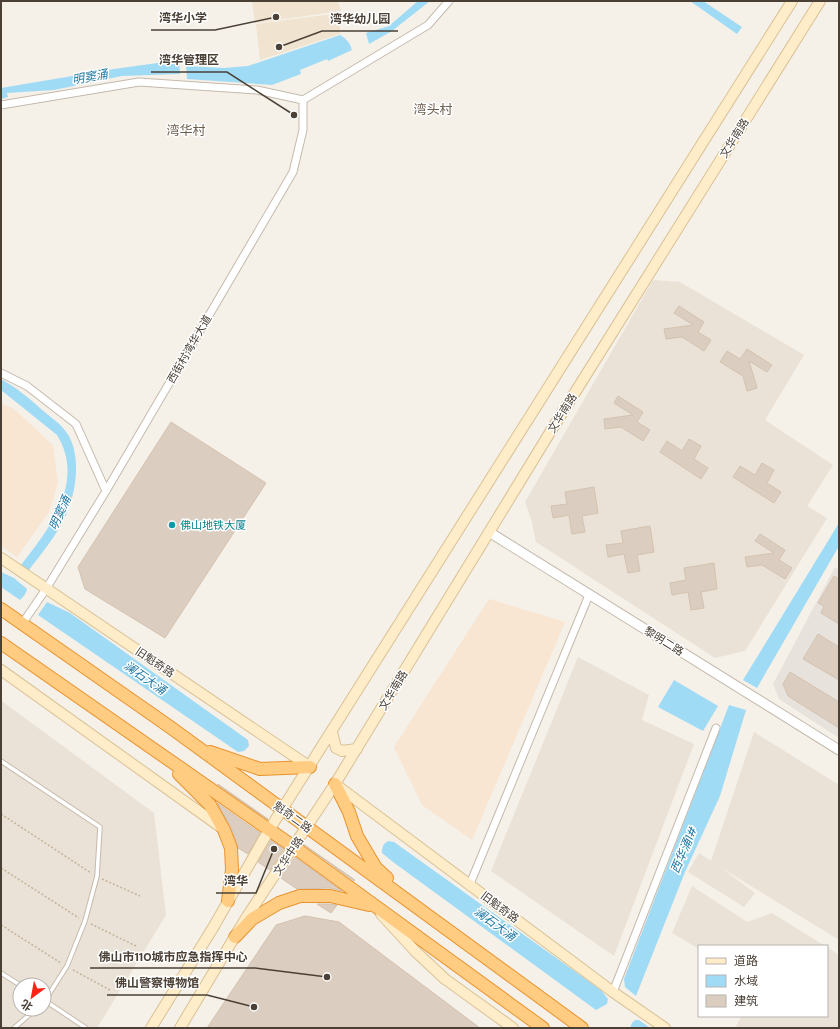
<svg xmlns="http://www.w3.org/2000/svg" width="840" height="1029" viewBox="0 0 840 1029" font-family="'DM Sans','Noto Sans SC',sans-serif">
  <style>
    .residential { fill: #eae2d6; fill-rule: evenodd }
    .commercial { fill: #f8e5d2 }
    .industrial { fill: #e8e2dd }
    .education { fill: #f0e4d1 }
    .water { fill: #a0dbf6 }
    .building { fill: #dbcec0; stroke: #d4c2af }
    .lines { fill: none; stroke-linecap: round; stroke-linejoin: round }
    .service-casing { stroke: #c5baad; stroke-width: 5.5 }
    .minor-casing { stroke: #c5baad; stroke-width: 9 }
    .tertiary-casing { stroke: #c5baad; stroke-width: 11 }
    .secondary-casing { stroke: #d9c195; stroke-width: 12 }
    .trunk-casing { stroke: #ea932e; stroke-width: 14 }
    .path { stroke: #c5b29a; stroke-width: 1.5; stroke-dasharray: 2 2; stroke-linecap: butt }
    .service { stroke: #fff; stroke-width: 3.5 }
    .minor { stroke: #fff; stroke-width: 7 }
    .tertiary { stroke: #fff; stroke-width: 9 }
    .secondary { stroke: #ffedc9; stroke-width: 10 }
    .trunk { stroke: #ffcc81; stroke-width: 12 }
    .culture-dot { fill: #0f9aa8; stroke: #fff; stroke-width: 1.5 }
    .labels { text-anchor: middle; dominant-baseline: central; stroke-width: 3; stroke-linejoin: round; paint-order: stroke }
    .street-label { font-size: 11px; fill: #4a4036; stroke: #fff }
    .culture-label { font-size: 11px; fill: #0d838f; stroke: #fff; text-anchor: start }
    .water-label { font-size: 12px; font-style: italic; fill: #227aa5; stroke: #fff }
    .quarter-label { font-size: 13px; fill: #6d5d4c; stroke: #fff }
    .leader { fill: none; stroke: #4a4036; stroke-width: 1.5 }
    .callout-dot { fill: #4a4036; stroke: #fff; stroke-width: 1.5 }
    .callout-label { font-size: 12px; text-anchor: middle; font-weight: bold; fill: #4a4036; stroke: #fff; stroke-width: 3; stroke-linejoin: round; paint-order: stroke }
  </style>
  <rect width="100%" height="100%" fill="#f5f0e8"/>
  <!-- residential -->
  <path class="residential" d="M653,280L680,282L804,355L765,420L833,465L807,506L827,518L745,651L715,658L536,542L532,522L525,502Z
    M578,657L649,695L642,720L694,744L614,956L491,871Z
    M1,702H3L154,813L166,915L97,1028H1ZM20,985H44V1009H20Z
    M754,732L839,785V940L720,867L755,893L744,907L688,872L699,853L711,861Z
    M692,886L747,922L772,913L825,946H699V949L672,933Z
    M827,947L839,955V1028H735L742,1016H827Z"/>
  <!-- commercial -->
  <path class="commercial" d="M1,403L14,409L53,445L58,483L49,512L17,557L1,546Z
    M489,599L565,622L472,840L422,805L394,747Z"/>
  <!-- industrial -->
  <path class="industrial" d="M835,567L839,570V738L779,699L773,684Z"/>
  <!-- education -->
  <path class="education" d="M252,1H338L341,11L255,23Z
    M340,13V34L260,60L256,24Z"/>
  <!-- water -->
  <path class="water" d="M418,1H430L392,31L369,44L366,33L389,26Z
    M690,1H703L742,27L737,34Z
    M340,35C347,39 350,43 352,50L328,61L327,59L300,70L301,74L272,85L187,79L186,66L224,68L248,66Z
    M179,60L180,74L122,76L54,90L7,93L8,97L1,99V88L114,69Z
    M1,379C17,388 29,398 42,410C49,416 57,421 63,428C83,449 77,493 65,517C56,536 42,553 29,570L21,565C49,529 86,482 57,435L1,390Z
    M839,523V546L757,688L743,680Z
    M1,572L14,578L27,589C26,594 24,596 20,600L1,587Z
    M47,602L70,613L248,740L249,746L244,751L238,752L38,615Z
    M674,680L718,706L703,731L658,707Z
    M729,705L746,710L720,796L685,872L636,996L625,987L624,979Z
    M388,841L394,842L601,990L608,999L607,1004L596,1010L393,862L382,853C382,847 383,844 388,841Z
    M635,1020H639L650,1028H630L632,1023Z"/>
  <!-- building -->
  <path class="building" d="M679,306L704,322L698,332L711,340L704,351L682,337L666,339L664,329L693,325L674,313Z
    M747,349L772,365L767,372L749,361L757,388L747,391L743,376L720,362L727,351L740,359Z
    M618,396L643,412L637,422L650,430L643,441L621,427L605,429L604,419L633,415L614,403Z
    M171,422L266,483L165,638L85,589L78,567Z
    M689,439L701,446L694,459L708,468L701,479L660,452L667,441L682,451Z
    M762,463L774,470L767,483L781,492L774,503L733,477L740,466L755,475Z
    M594,487L598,513L582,516L585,532L572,534L569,515L553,518L551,506L567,504L565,492Z
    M650,526L654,552L637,555L640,571L628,573L624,554L608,557L606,545L623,543L621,531Z
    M760,534L785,550L779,560L792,568L785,579L762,565L747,567L745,557L774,553L755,541Z
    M714,563L717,589L701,592L704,608L691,610L688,592L672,595L670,583L686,580L684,568Z
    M834,576L839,579V624L821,613L824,606L818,603Z
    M818,634L839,647V680L803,659Z
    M790,672L839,702V728L788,696L783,684Z
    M218,784L268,819V820L218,785Z
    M217,803L260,833L248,854L238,848L231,827Z
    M271,840L284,849L270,870L258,862Z
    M303,844L355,880L354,881Z
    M295,857L342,891L330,888L297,889L281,878Z
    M317,904H329L337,905L331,913Z
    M305,916L339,922L480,1028H207L276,925Z"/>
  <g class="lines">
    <!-- service casing -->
    <g class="service-casing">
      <path id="service" d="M1,761L100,827L97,876L85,921L67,966L44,1002
        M1,973L20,985
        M44,1000L86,1028
        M14,1028L36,1009"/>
    </g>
    <!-- minor casing -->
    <g class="minor-casing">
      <path id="minor" d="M1,105L139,82L257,90L303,100L428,25L449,1
        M1,373L27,386L76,424L106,491
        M22,624L46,589L106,491L293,172L303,130V100
        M470,884L589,595
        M613,992L716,728"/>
    </g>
    <!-- tertiary casing -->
    <g class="tertiary-casing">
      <path id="tertiary" d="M489,532L839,750"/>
    </g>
    <!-- secondary casing -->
    <g class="secondary-casing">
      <path id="secondary" d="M1,558L310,767
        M1,670L222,828
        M332,732L336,748L342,751L357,749
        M335,784L613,992L665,1028
        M381,914L415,951L445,979L513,1028
        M151,1028L214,926L269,830L792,1
        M180,1028L246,918L335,784L549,434L820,1"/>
    </g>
    <!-- trunk casing -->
    <g class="trunk-casing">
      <path id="trunk" d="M1,609L170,727L582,1028
        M1,643L294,847L543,1028
        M210,752L260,769L310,767
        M179,774L210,805L224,830L231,848L232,870L228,901
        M335,784L349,812L357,836L376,868L387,878
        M235,937L252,919L279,903L300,896H330L369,905"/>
    </g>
    <!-- path -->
    <path class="path" d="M1,814L91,873
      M1,868L79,918
      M102,879L140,896
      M91,924L136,946
      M1,925L61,963
      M73,970L110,990"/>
    <!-- service -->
    <use href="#service" class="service"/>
    <!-- minor -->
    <use href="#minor" class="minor"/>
    <!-- tertiary -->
    <use href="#tertiary" class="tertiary"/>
    <!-- secondary -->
    <use href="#secondary" class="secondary"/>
    <!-- trunk -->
    <use href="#trunk" class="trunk"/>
  </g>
  <!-- markers -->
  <circle class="culture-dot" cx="172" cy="525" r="4"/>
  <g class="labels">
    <!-- street labels -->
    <g class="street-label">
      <text transform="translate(734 138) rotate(-58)">文华南路</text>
      <text transform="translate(189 349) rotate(-60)">西街村湾华大道</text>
      <text transform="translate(562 413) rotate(-58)">文华南路</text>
      <text transform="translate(664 641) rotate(32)">黎明二路</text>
      <text transform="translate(155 662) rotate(34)">旧魁奇路</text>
      <text transform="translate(393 690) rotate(-59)">文华南路</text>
      <text transform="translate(293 817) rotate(36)">魁奇二路</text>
      <text transform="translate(288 856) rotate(-56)">文华中路</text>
      <text transform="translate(500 907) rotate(37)">旧魁奇路</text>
    </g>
    <!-- culture labels -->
    <g class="culture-label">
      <text x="180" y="525">佛山地铁大厦</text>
    </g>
    <!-- water labels -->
    <g class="water-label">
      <text transform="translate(90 77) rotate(-10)">明窦涌</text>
      <text transform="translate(60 513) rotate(-66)">明窦涌</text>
      <text transform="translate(145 678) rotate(35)">澜石大涌</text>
      <text transform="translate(684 850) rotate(-67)">西华涌1#</text>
      <text transform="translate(495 924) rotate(36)">澜石大涌</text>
    </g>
    <!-- quarter labels -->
    <g class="quarter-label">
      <text x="433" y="109">湾头村</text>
      <text x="186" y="130">湾华村</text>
    </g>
  </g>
  <!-- callouts -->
  <path class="leader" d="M276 17L215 30H151M279 47L322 31H398M294 115L227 72H151M274 849L256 893H216M327 977L255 968H90M254 1007L207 995H107"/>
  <g class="callout-dot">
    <circle cx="276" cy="17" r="4"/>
    <circle cx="279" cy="47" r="4"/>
    <circle cx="294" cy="115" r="4"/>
    <circle cx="274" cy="849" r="4"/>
    <circle cx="327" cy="977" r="4"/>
    <circle cx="254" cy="1007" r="4"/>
  </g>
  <g class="callout-label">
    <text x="183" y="22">湾华小学</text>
    <text x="360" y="23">湾华幼儿园</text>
    <text x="189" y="64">湾华管理区</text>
    <text x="236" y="885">湾华</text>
    <text x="173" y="961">佛山市110城市应急指挥中心</text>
    <text x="157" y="987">佛山警察博物馆</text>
  </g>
  <!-- border -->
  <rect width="840" height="1029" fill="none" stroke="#4a4036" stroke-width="4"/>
  <!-- legend -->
  <rect x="698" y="945" width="130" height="72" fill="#ffffff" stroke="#b7b3af"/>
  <rect x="706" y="958" width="20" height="6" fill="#ffedc9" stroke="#b7b3af"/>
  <text x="734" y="965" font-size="12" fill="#4a4036">道路</text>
  <rect x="706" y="975" width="20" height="12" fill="#a0dbf6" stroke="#b7b3af"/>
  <text x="734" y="985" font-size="12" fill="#4a4036">水域</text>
  <rect x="706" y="995" width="20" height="12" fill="#dbcec0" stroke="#b7b3af"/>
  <text x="734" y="1005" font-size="12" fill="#4a4036">建筑</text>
  <!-- north arrow -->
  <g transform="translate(32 997) rotate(212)"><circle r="19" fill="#ffffff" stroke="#b7b3af"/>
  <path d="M0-3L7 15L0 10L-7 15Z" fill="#ff2316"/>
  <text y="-6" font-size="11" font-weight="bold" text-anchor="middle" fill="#4a4036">北</text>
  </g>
</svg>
